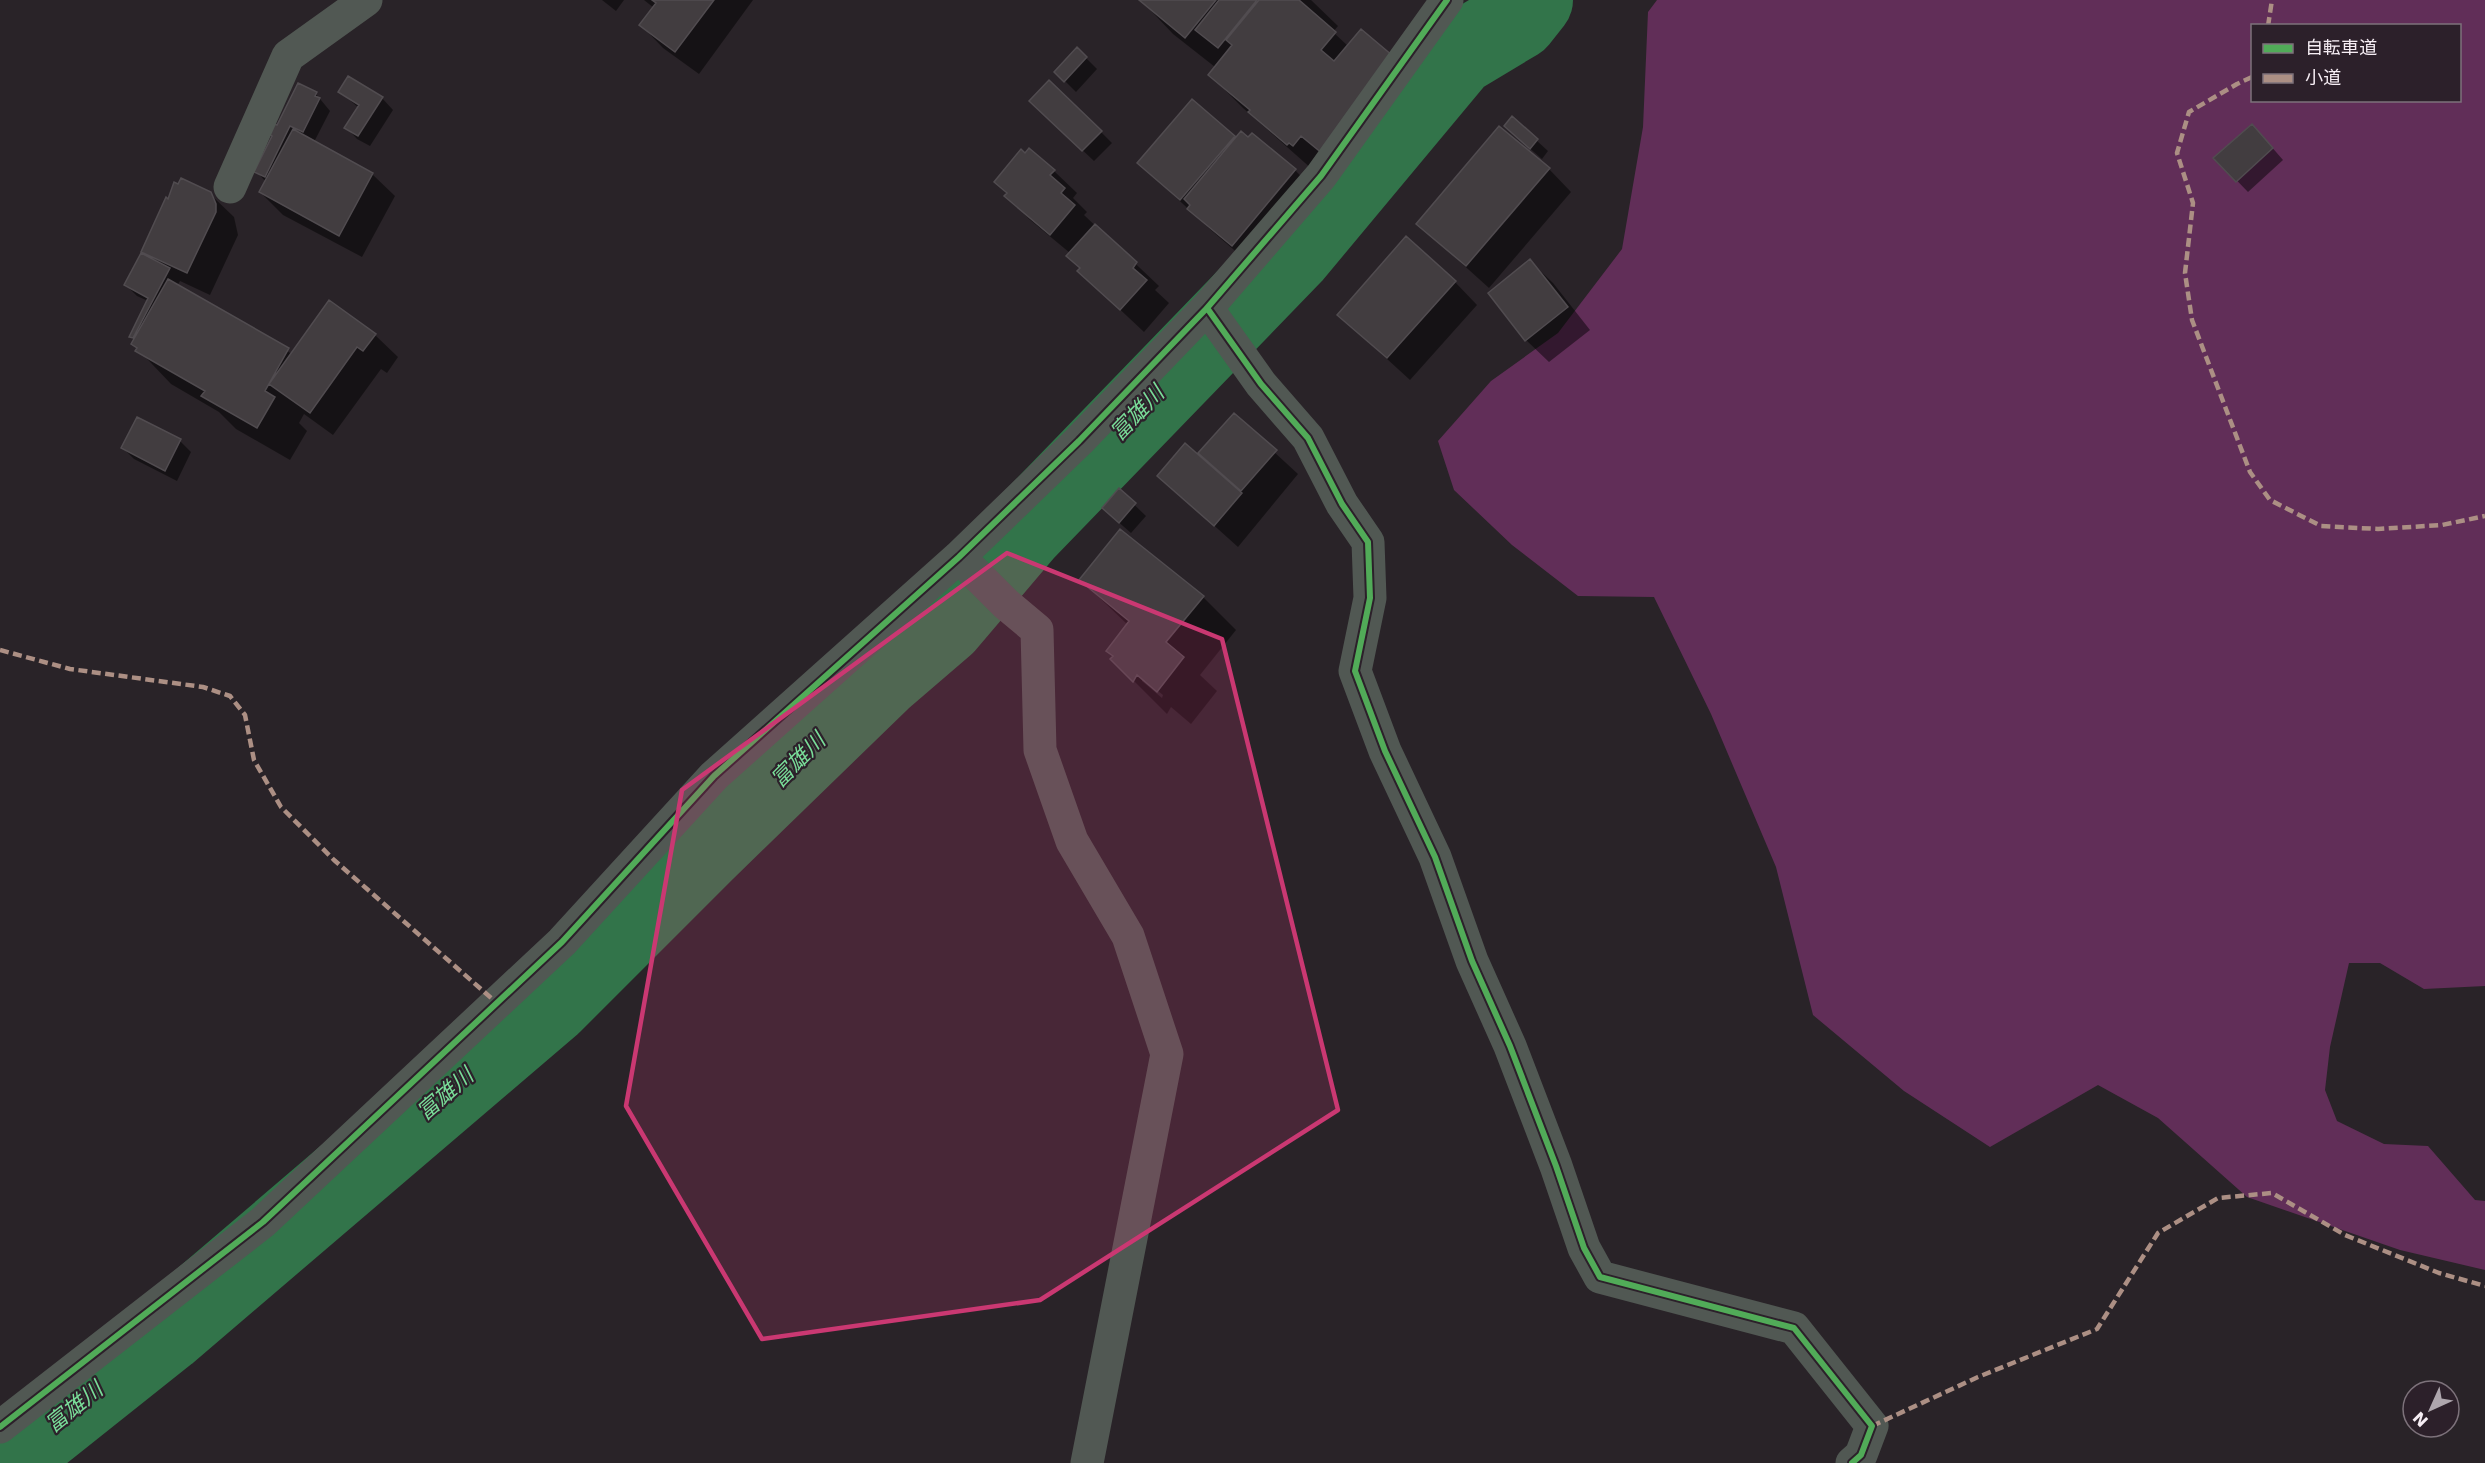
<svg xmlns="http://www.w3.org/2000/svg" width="2485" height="1463" viewBox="0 0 2485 1463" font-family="'DejaVu Sans','Noto Sans JP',sans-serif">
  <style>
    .forest { fill: #612e58; fill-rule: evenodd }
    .shadow { fill: #0007; fill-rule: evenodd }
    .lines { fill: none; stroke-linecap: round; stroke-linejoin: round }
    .river { stroke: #32744a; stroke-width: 82 }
    .building { fill: #423d40; stroke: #514c50; stroke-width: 1.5 }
    .minor { stroke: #515853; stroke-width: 33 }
    .quiet { stroke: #ac8f84; stroke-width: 4.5; stroke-dasharray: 9 4.5; stroke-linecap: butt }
    .cycleway-casing { stroke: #2c202a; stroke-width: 10 }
    .cycleway { stroke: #51ab58; stroke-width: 6 }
    .marked { fill: #ca3872; fill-opacity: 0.2; stroke: #ca3872; stroke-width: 4.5; stroke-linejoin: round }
    .labels { text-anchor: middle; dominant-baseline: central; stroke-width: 4.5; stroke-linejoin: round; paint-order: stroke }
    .water-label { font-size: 22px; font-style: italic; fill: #79dc98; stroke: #2c202a }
  </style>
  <rect width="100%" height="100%" fill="#292328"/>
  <!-- forest -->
  <path class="forest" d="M1657,0H2485V986L2424,989L2380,963H2349L2330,1047L2325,1090L2337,1121L2384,1144L2428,1146L2475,1200L2485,1201V1270L2400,1250L2247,1197L2158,1118L2098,1085L1990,1147L1904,1091L1813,1015L1776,867L1711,714L1654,597L1578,596L1512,545L1454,490L1438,441L1491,381L1558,333L1622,249L1643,127L1648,12ZM2252,26H2460V100H2252Z"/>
  <!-- shadow -->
  <path class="shadow" d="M602,0H624L616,11Z
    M644,0H753L699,74L663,48L641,25L654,8Z
    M1141,0H1311L1338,26L1333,32L1348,46L1398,62L1431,95L1357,186L1335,168L1321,177L1243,108L1210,75L1215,67L1173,34Z
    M1077,49L1097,69L1076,92L1056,72Z
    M340,92L382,98L393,110L370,146L357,139L346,127L359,108Z
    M316,94L330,111L314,142L372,174L395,196L362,257L283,215L260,192L266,182L256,171L277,127Z
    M1192,101L1236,139L1295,170L1317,193L1255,268L1212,231L1139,163Z
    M1042,112L1101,132L1112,143L1094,161Z
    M1512,118L1548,151L1542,159L1517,137Z
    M2263,137L2283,160L2248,192L2215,158Z
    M1549,169L1571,192L1489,288L1418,224Z
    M1054,171L1077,193L1073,198L1087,212L1084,215L1159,286L1155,290L1169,303L1144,332L1079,271L1081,269L1068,256L1070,253L1029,219L996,182Z
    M210,194L234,217L238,235L210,295L180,281L177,286L292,354L375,335L398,357L387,373L381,369L333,435L304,414L299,423L307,431L290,460L236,429L219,412L171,384L133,344L135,340L131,337L148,301L137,296L126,285L149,258L143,252Z
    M1530,261L1553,283L1590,330L1549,362L1526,340Z
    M1455,282L1477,305L1410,380L1339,315Z
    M1234,415L1298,474L1238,547L1159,476L1197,456Z
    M180,441L191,452L177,481L134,459L123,448Z
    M1119,490L1146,516L1131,533L1115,519Z
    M1081,580L1203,597L1236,630L1200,675L1217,691L1191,724L1171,707L1167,714L1112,659L1128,625ZM1142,678L1163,695L1162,698L1142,681Z"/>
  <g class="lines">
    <!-- river -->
    <path class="river" d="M6,1463L34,1437L166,1332L551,1003L704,850L880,679L944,624L1024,530L1292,253L1457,55L1517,19L1532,0"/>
  </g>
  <!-- building -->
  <path class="building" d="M652,0H714L675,52L639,25L656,3Z
    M1139,0H1216L1185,38Z
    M1219,0H1257L1218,48L1195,30Z
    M1259,0H1299L1336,32L1321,50L1334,61L1361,29L1399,61L1323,154L1301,136L1293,146L1289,143L1287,145L1248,112L1250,110L1208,75L1232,45L1226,40Z
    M1077,47L1087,57L1064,82L1054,72Z
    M348,76L383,97L358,136L344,128L359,105L338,92Z
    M1049,80L1102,131L1082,151L1029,101Z
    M298,83L317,92L315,96L320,98L303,132L290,126L265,177L254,172L272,136L269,134L274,124L277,125Z
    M1192,99L1235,136L1180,200L1137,163Z
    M1512,116L1538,139L1530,149L1504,126Z
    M2252,124L2273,148L2236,182L2213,158Z
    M1499,126L1550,168L1466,266L1416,224Z
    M293,129L373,173L339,236L259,192Z
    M1241,131L1248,137L1252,133L1296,169L1232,246L1187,209L1190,205L1184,199Z
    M1029,148L1055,170L1050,175L1065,188L1061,193L1075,205L1050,235L1004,196L1007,193L994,182L1021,149L1025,153Z
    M181,178L211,192L216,204V212L187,273L141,252L166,197L168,199L174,182L178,184Z
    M1095,224L1137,262L1133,268L1147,280L1120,310L1077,271L1080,268L1066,256Z
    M1406,236L1456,281L1387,358L1337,315Z
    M141,253L170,268L133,338L129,337L148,298L124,285Z
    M1530,259L1568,307L1525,341L1488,293Z
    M168,279L289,348L265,391L275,397L257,428L201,396L205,391L135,351L137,348L131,344Z
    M329,300L376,334L363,351L357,347L310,413L269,384Z
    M1234,413L1277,450L1241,491L1198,453Z
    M137,417L181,439L165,471L121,448Z
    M1185,443L1242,493L1214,526L1157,476Z
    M1119,488L1136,503L1119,523L1102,508Z
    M1120,529L1204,596L1166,642L1184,657L1157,692L1137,675L1133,682L1110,659L1113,656L1106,651L1129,621L1079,580Z"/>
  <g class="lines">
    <!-- minor -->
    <path class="minor" d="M230,187L288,56L366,0
      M1207,308L1261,384L1308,438L1342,504L1368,542L1370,598L1355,671L1385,751L1435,857L1472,961L1510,1046L1556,1166L1584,1248L1600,1277L1794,1328L1872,1426L1861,1455L1852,1463
      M959,557L1006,604L1037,630L1040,750L1072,841L1128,936L1167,1054L1087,1463
      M0,1427L263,1222L562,942L714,776L959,557L1079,441L1207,308L1321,176L1447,0"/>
    <!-- quiet -->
    <path class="quiet" d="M2268,26L2272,0
      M2252,77L2237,84L2189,112L2177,153L2193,203L2185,273L2192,320L2250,472L2270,500L2321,526L2378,529L2442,525L2485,516
      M0,650L70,669L203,687L230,696L245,715L254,760L281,807L334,860L498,1004
      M1872,1426L1978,1377L2097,1329L2158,1233L2218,1198L2272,1193L2345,1235L2439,1273L2485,1286"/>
    <!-- cycleway casing -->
    <g class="cycleway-casing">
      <path id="cycleway" d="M1207,308L1261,384L1308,438L1342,504L1368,542L1370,598L1355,671L1385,751L1435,857L1472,961L1510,1046L1556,1166L1584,1248L1600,1277L1794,1328L1872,1426L1861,1455L1852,1463
        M0,1427L263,1222L562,942L714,776L959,557L1079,441L1207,308L1321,176L1447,0"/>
    </g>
    <!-- cycleway -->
    <use href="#cycleway" class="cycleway"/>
  </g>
  <!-- marked area -->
  <path class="marked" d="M1007,553L1222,639L1338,1110L1040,1300L762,1339L626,1106L682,790Z"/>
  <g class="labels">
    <!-- water labels -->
    <g class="water-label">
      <text transform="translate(1137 413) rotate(-46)">富雄川</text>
      <text transform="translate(798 760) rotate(-45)">富雄川</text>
      <text transform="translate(445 1094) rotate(-41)">富雄川</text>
      <text transform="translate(74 1407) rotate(-39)">富雄川</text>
    </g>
  </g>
  <!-- legend -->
  <rect x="2251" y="24" width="210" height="78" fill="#2c202a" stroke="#7d727b" stroke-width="1.5"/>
  <rect x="2263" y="44" width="30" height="9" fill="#51ab58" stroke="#7d727b" stroke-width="1.5"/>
  <text x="2305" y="54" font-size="18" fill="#f6edf4">自転車道</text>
  <rect x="2263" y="74" width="30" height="9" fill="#ac8f84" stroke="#7d727b" stroke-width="1.5"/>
  <text x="2305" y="84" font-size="18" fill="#f6edf4">小道</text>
  <!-- north arrow -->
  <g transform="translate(2431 1409) rotate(225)"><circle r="28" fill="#2c202a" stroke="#7d727b" stroke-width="1.5"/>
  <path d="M0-4.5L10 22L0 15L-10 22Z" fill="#aea6ad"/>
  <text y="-9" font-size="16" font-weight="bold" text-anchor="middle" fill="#f6edf4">N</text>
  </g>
</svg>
